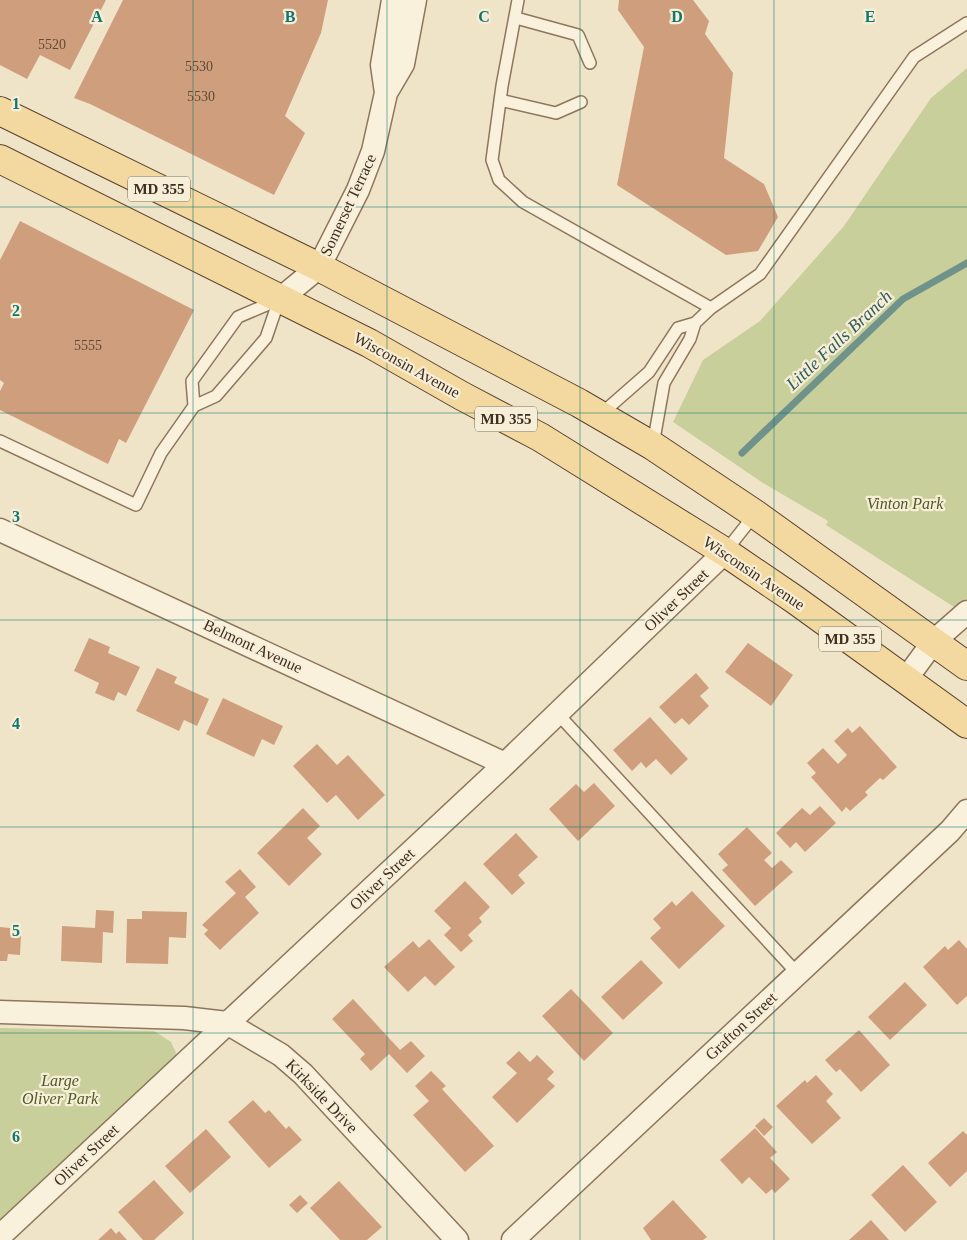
<svg xmlns="http://www.w3.org/2000/svg" width="967" height="1240" viewBox="0 0 967 1240" font-family="Georgia,serif">
  <style>
    .green { fill: #c9cf9b }
    .lines { fill: none; stroke-linecap: round; stroke-linejoin: round }
    .stream { stroke: #6f938a; stroke-width: 7 }
    .building { fill: #cf9f7d }
    .service-casing { stroke: #8d765c; stroke-width: 14 }
    .minor-casing { stroke: #8d765c; stroke-width: 25 }
    .primary-casing { stroke: #5b4430; stroke-width: 30 }
    .service { stroke: #faf1dc; stroke-width: 11 }
    .minor { stroke: #faf1dc; stroke-width: 22 }
    .primary { stroke: #f3d9a0; stroke-width: 28 }
    .grid { fill: none; stroke: #0f766e; stroke-width: 1; stroke-opacity: 0.55 }
    .labels { text-anchor: middle; dominant-baseline: central; stroke-width: 4.5; stroke-linejoin: round; paint-order: stroke }
    .number-label { font-size: 14px; fill: #624a37 }
    .shield { fill: #f7eed8; stroke: #756857; stroke-width: 1 }
    .shield-label { font-size: 15px; font-weight: bold; fill: #3d2e20 }
    .street-label { font-size: 16px; fill: #3d2e20; stroke: #f7eed8 }
    .park-label { font-size: 16px; font-style: italic; fill: #4d5a26; stroke: #f7eed8 }
    .water-label { font-size: 18px; font-style: italic; fill: #2f5d5a; stroke: #f7eed8 }
    .grid-label { font-size: 16px; text-anchor: middle; font-weight: bold; fill: #0f766e; stroke: #f7eed8; stroke-width: 4.5; stroke-linejoin: round; paint-order: stroke }
  </style>
  <rect width="100%" height="100%" fill="#f0e4c8"/>
  <!-- green -->
  <path class="green" d="M967,68V599L954,607L826,525L828,521L763,483L673,422L703,360L760,321L844,226L931,98Z
    M0,1028L154,1031L171,1042L177,1055L174,1063L0,1226Z"/>
  <g class="lines">
    <!-- stream -->
    <path class="stream" d="M742,453L903,299L967,263"/>
  </g>
  <!-- building -->
  <path class="building" d="M0,0H106L70,70L40,55L27,79L0,65Z
    M123,0H328L321,33L285,116L305,133L274,195L90,104L74,98Z
    M619,0H693L709,21L705,34L733,73L724,158L764,184L778,217L758,251L726,255L617,185L644,47L618,10Z
    M20,221L194,310L126,443L119,439L108,464L0,410V391L4,383L0,380V260Z
    M89,638L110,647L108,653L140,667L126,696L118,692L114,701L95,693L99,683L74,671Z
    M748,643L793,675L771,706L725,672Z
    M157,668L177,677L174,683L209,699L197,726L184,720L179,731L136,711Z
    M696,673L709,688L700,696L709,706L689,725L682,718L675,724L659,707Z
    M223,698L283,726L274,745L262,739L254,757L206,734Z
    M650,717L688,759L671,775L656,759L646,768L641,762L632,771L613,750Z
    M860,726L897,767L883,780L880,778L865,792L868,795L850,811L846,807L842,812L811,777L816,773L807,763L823,748L838,764L847,755L834,741L848,728L852,733Z
    M317,744L337,765L348,755L385,795L358,820L336,795L327,803L293,766Z
    M594,783L615,806L578,841L549,809L576,784L584,792Z
    M820,806L836,823L805,852L796,842L790,848L776,833L802,808L810,815Z
    M303,808L320,826L307,838L322,854L289,886L257,853Z
    M747,827L772,853L764,860L772,868L781,860L793,872L755,906L722,870L728,865L718,854Z
    M516,833L538,857L518,875L525,883L512,895L483,864Z
    M240,869L256,887L245,897L259,913L220,950L204,934L208,930L202,925L236,893L225,882Z
    M465,881L490,907L479,918L482,922L468,935L473,941L461,952L444,935L451,928L434,911Z
    M692,891L725,926L679,969L650,938L661,928L653,919L672,901L676,906Z
    M96,910L114,911L113,933L103,932L102,963L61,961L62,926L95,928Z
    M142,911L187,912L186,938L169,937L168,964L126,963L127,919H142Z
    M0,927L10,928V934L21,935L20,955L8,954L7,961H0Z
    M429,939L455,967L435,986L425,976L408,992L384,967L413,941L419,948Z
    M959,940L967,949V996L957,1005L923,967L945,946L948,950Z
    M641,960L663,983L623,1020L601,997Z
    M905,982L927,1005L890,1040L868,1017Z
    M571,989L613,1033L584,1061L542,1016Z
    M353,999L400,1050L411,1041L425,1056L407,1073L389,1054L371,1071L360,1059L365,1054L332,1019Z
    M859,1030L890,1065L861,1092L840,1069L836,1072L825,1060Z
    M519,1051L530,1062L537,1055L554,1072L547,1079L555,1086L517,1123L492,1097L517,1073L506,1063Z
    M431,1071L446,1086L442,1089L494,1146L465,1172L413,1115L429,1101L415,1086Z
    M816,1075L833,1094L826,1101L841,1118L812,1144L776,1106L805,1080L807,1083Z
    M253,1100L265,1113L269,1110L286,1129L289,1126L302,1140L269,1168L228,1122Z
    M764,1118L773,1127L764,1136L755,1126Z
    M755,1128L777,1152L770,1158L790,1179L775,1193L772,1189L766,1194L749,1177L742,1184L720,1160Z
    M206,1129L231,1157L190,1193L165,1166Z
    M963,1131L967,1135V1171L950,1187L928,1163Z
    M903,1165L937,1202L905,1232L871,1195Z
    M154,1180L184,1213L154,1240H143L118,1212Z
    M339,1181L382,1227L367,1240H340L310,1208Z
    M300,1195L308,1203L297,1213L289,1205Z
    M673,1200L707,1237L703,1240H651L643,1228Z
    M871,1220L889,1240H849Z
    M111,1228L116,1234L119,1231L127,1240H98Z"/>
  <g class="lines">
    <!-- service casing -->
    <g class="service-casing">
      <path id="service" d="M518,0L502,86L492,160L499,180L523,202L711,308
        M516,18L578,35L590,63
        M500,100L556,113L581,102
        M194,406L192,381L238,317L278,300
        M600,415L649,372L678,328L695,323L711,308L760,274L914,57L967,23
        M0,441L136,505L161,453L194,406L216,396L266,338L279,300
        M653,445L664,383L690,339L695,323
        M725,552L755,514
        M557,713L797,973"/>
    </g>
    <!-- minor casing -->
    <g class="minor-casing">
      <path id="minor" d="M386,93L382,65L393,0
        M279,300L319,267L358,190L373,151L386,93L403,64L415,0
        M0,530L505,764
        M906,679L934,641L967,612
        M0,1012L184,1018L227,1023L281,1055L303,1074L457,1240
        M0,1236L505,764L725,552
        M513,1240L950,831L967,811"/>
    </g>
    <!-- primary casing -->
    <g class="primary-casing">
      <path id="primary" d="M0,111L319,267L579,403L653,446L755,514L967,666
        M0,159L369,343L462,396L540,437L725,552L794,599L967,724"/>
    </g>
    <!-- service -->
    <use href="#service" class="service"/>
    <!-- minor -->
    <use href="#minor" class="minor"/>
    <!-- primary -->
    <use href="#primary" class="primary"/>
  </g>
  <!-- grid -->
  <path class="grid" d="M193,0V1240M387,0V1240M580,0V1240M774,0V1240M0,207H967M0,413H967M0,620H967M0,827H967M0,1033H967"/>
  <g class="labels">
    <!-- number labels -->
    <g class="number-label">
      <text x="52" y="44">5520</text>
      <text x="199" y="66">5530</text>
      <text x="201" y="96">5530</text>
      <text x="88" y="345">5555</text>
    </g>
    <!-- shield labels -->
    <g class="shield">
      <rect x="128" y="176.5" width="62" height="25" rx="4"/>
      <rect x="475" y="406.5" width="62" height="25" rx="4"/>
      <rect x="819" y="626.5" width="62" height="25" rx="4"/>
    </g>
    <g class="shield-label">
      <text x="159" y="189">MD 355</text>
      <text x="506" y="419">MD 355</text>
      <text x="850" y="639">MD 355</text>
    </g>
    <!-- street labels -->
    <g class="street-label">
      <text transform="translate(348 205) rotate(-65)">Somerset Terrace</text>
      <text transform="translate(407 365) rotate(29)">Wisconsin Avenue</text>
      <text transform="translate(754 573) rotate(34)">Wisconsin Avenue</text>
      <text transform="translate(676 600) rotate(-44)">Oliver Street</text>
      <text transform="translate(253 646) rotate(25)">Belmont Avenue</text>
      <text transform="translate(382 879) rotate(-43)">Oliver Street</text>
      <text transform="translate(741 1026) rotate(-43)">Grafton Street</text>
      <text transform="translate(322 1096) rotate(46)">Kirkside Drive</text>
      <text transform="translate(86 1155) rotate(-43)">Oliver Street</text>
    </g>
    <!-- park labels -->
    <g class="park-label">
      <text x="905" y="503">Vinton Park</text>
      <text x="60" y="1080">Large<tspan x="60" dy="18">Oliver Park</tspan></text>
    </g>
    <!-- water labels -->
    <g class="water-label">
      <text transform="translate(839 340) rotate(-43)">Little Falls Branch</text>
    </g>
  </g>
  <g class="grid-label">
    <text x="97" y="22">A</text>
    <text x="290" y="22">B</text>
    <text x="484" y="22">C</text>
    <text x="677" y="22">D</text>
    <text x="870" y="22">E</text>
    <text x="16" y="109">1</text>
    <text x="16" y="316">2</text>
    <text x="16" y="522">3</text>
    <text x="16" y="729">4</text>
    <text x="16" y="936">5</text>
    <text x="16" y="1142">6</text>
  </g>
</svg>
